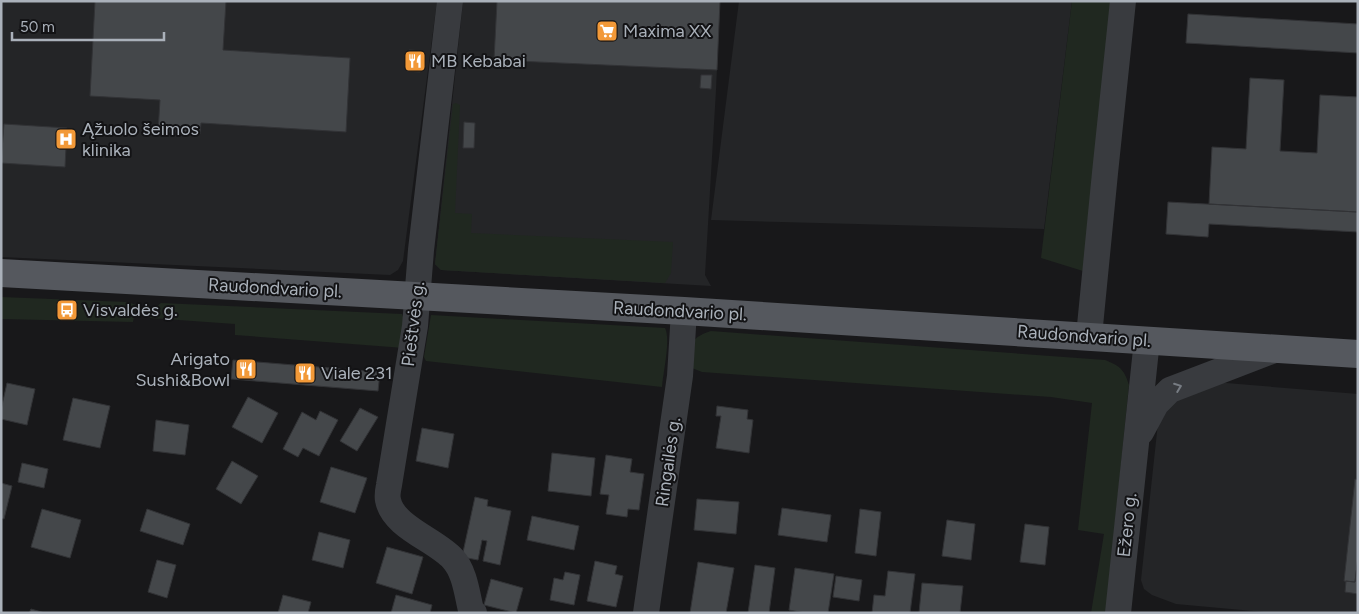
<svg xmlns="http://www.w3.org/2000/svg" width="1359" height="614" viewBox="0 0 1359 614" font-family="Figtree,sans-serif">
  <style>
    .built { fill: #242527 }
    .green { fill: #202820 }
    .building { fill: #44474a; stroke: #323336 }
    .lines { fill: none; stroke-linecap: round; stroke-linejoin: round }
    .minor { stroke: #393b3f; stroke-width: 26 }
    .major { stroke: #55585e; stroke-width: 28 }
    .oneway { stroke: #777c83 }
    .labels { text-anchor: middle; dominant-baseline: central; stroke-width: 4; stroke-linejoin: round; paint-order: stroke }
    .poi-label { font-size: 18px; fill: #aab1ba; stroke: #131315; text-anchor: start }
    .street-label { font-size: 18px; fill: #aab1ba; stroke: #131315 }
  </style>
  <rect width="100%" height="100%" fill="#18181a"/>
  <!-- built -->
  <path class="built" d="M1,1H437L403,261L398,270L390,275L1,257Z
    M463,1H720L716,90L705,275L711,286L441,270L435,264Z
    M739,1H1072L1044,229L711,220Z
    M1214,382L1358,394V613H1274L1176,604L1152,595L1144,589L1141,580L1158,423L1168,402Z"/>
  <!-- green -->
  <path class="green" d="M1072,1H1114L1083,271L1041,258Z
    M456,103L460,105L455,213L472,214L471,233L673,242L671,273L665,283L441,270L435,264L453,104Z
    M1,297L128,302L136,305L133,322L1,319Z
    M161,303L402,314L406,325L404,348L235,335V324L150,318L152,310Z
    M431,315L665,328C671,339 663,373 662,387L426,361L424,357Z
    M711,331L1105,360C1120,366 1124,369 1129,385L1106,613H1091L1104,534L1078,530L1092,403L1051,397L702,372L692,368C692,345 687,339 711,331Z"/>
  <!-- building -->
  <path class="building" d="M95,1H226L223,50L350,58L346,132L201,123L200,134L158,132L160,100L90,96Z
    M497,1H720L717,70L494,60Z
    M1188,14L1358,24V53L1186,43Z
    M409,50L422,51L420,72L407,71Z
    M701,75H712L711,89L700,88Z
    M1250,78L1284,80L1280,151L1317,153L1320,95L1358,97L1357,212L1209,204L1212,147L1246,149Z
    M464,122L475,123L474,148H463Z
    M4,124L67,128L65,167L1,163Z
    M1168,202L1358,212V232L1209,224L1208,237L1166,234Z
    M233,360L380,372L378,391L231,379Z
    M7,383L35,389L27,425L1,419V410Z
    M248,397L278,413L262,443L232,427Z
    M73,398L110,406L100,448L63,440Z
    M717,406L748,410L747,419L753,420L749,453L716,448L721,416H716Z
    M360,408L378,417L357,451L340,441Z
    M320,411L338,420L319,456L303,448L298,457L283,449L302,412L316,420Z
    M156,420L189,425L185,455L153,451Z
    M422,428L454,434L448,468L416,461Z
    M552,453L595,458L591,496L548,491Z
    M606,455L632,459L630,472L644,474L639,510L628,509L627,517L606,514L609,495L600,494Z
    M232,461L258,476L241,504L216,489Z
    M22,463L48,469L44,488L18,482Z
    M331,467L367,478L355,513L320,502Z
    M1355,479L1358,480V557L1355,582L1344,581Z
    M1,483L12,486L4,519L1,518Z
    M475,497L488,500L487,506L511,511L500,565L483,561L487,541L482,540L478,560L462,557Z
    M697,499L739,502L736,534L694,530Z
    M782,508L831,515L827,542L778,535Z
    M42,509L81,520L70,558L31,547Z
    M147,509L190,524L183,545L140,531Z
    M860,509L881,512L876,556L855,553Z
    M532,516L579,526L574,550L527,540Z
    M947,520L975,524L971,560L942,556Z
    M1025,524L1049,527L1045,565L1020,562Z
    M319,532L350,540L343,568L312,560Z
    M387,547L423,557L412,594L376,583Z
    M1358,557V594L1345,592L1346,581L1355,582Z
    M157,560L176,565L167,598L148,592Z
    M595,561L617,566L615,574L623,576L616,607L587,601Z
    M698,562L734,568L726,613H690Z
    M755,565L775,568L769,613H748Z
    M795,568L834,574L828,613H805L789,610Z
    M888,571L915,574L910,613H872L874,595L885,596Z
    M565,572L580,575L574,605L550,600L554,578L563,580Z
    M836,576L862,580L859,601L833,597Z
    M491,579L523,588L516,613L484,605Z
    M922,583L963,586L960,613H919Z
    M283,595L311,602L308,613H278Z
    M396,595L432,605L430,613H391Z
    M31,609L45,613H29Z"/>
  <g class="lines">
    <!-- minor -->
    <path class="minor" d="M450,1L421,250L415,326L389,485C388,490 387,496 388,500C393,527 436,540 453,559C465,572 467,594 471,610L474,613
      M1089,336L1105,173L1123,1
      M1141,432L1156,404L1170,390L1277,349
      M646,613L680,376L684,311
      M1118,613L1147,340"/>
    <!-- major -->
    <path class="major" d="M1,273L684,311L1358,354"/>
  </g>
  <!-- one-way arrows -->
  <defs><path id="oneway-chevron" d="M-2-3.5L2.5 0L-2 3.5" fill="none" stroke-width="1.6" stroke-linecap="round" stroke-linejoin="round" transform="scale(1.25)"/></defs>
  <use class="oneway" href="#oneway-chevron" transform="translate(1178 387) rotate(-21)"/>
  <!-- icons -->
  <defs>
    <g id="supermarket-square" transform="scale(1.125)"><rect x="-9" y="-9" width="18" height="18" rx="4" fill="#f29938" stroke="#131315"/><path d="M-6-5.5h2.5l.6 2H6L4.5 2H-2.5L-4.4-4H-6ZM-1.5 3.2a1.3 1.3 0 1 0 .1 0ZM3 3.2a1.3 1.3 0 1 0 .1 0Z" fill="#fff"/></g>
    <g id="restaurant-square" transform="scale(1.125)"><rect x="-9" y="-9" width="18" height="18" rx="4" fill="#f29938" stroke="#131315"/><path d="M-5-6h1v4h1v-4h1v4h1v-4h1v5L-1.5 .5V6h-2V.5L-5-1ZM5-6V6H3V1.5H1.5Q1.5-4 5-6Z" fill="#fff"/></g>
    <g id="hospital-square" transform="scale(1.125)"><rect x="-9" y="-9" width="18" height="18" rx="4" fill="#f29938" stroke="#131315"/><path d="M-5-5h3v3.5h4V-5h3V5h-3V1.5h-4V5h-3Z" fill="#fff"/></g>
    <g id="bus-square" transform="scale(1.125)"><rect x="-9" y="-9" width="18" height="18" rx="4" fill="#f29938" stroke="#131315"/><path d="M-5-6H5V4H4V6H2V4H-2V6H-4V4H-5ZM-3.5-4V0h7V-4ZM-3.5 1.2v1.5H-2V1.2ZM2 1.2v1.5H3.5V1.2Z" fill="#fff"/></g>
  </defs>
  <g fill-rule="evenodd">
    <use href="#supermarket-square" x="607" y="31"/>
    <use href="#restaurant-square" x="415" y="61"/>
    <use href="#hospital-square" x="66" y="139"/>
    <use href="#bus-square" x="67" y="310"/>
    <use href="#restaurant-square" x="246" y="369"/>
    <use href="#restaurant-square" x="305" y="373"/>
  </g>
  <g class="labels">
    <!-- poi labels -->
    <g class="poi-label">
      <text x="623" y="31">Maxima XX</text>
      <text x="431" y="61">MB Kebabai</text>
      <text x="82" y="129">Ąžuolo šeimos<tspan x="82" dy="21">klinika</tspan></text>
      <text x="83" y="310">Visvaldės g.</text>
      <text x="230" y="359" text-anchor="end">Arigato<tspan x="230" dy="21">Sushi&amp;Bowl</tspan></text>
      <text x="321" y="373">Viale 231</text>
    </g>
    <!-- street labels -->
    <g class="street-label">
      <text transform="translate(275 288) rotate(3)">Raudondvario pl.</text>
      <text transform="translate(680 311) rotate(3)">Raudondvario pl.</text>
      <text transform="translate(413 324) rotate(-83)">Pieštvės g.</text>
      <text transform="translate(1084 336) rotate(4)">Raudondvario pl.</text>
      <text transform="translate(668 462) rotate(-82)">Ringailės g.</text>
      <text transform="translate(1127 525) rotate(-84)">Ežero g.</text>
    </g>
  </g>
  <!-- border -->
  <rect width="1359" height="614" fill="none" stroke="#aab1ba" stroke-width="5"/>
  <!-- scale -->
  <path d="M12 32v8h152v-8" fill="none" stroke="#aab1ba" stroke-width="2.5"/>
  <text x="20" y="32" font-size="15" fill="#aab1ba" stroke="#131315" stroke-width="4" paint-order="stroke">50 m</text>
</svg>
